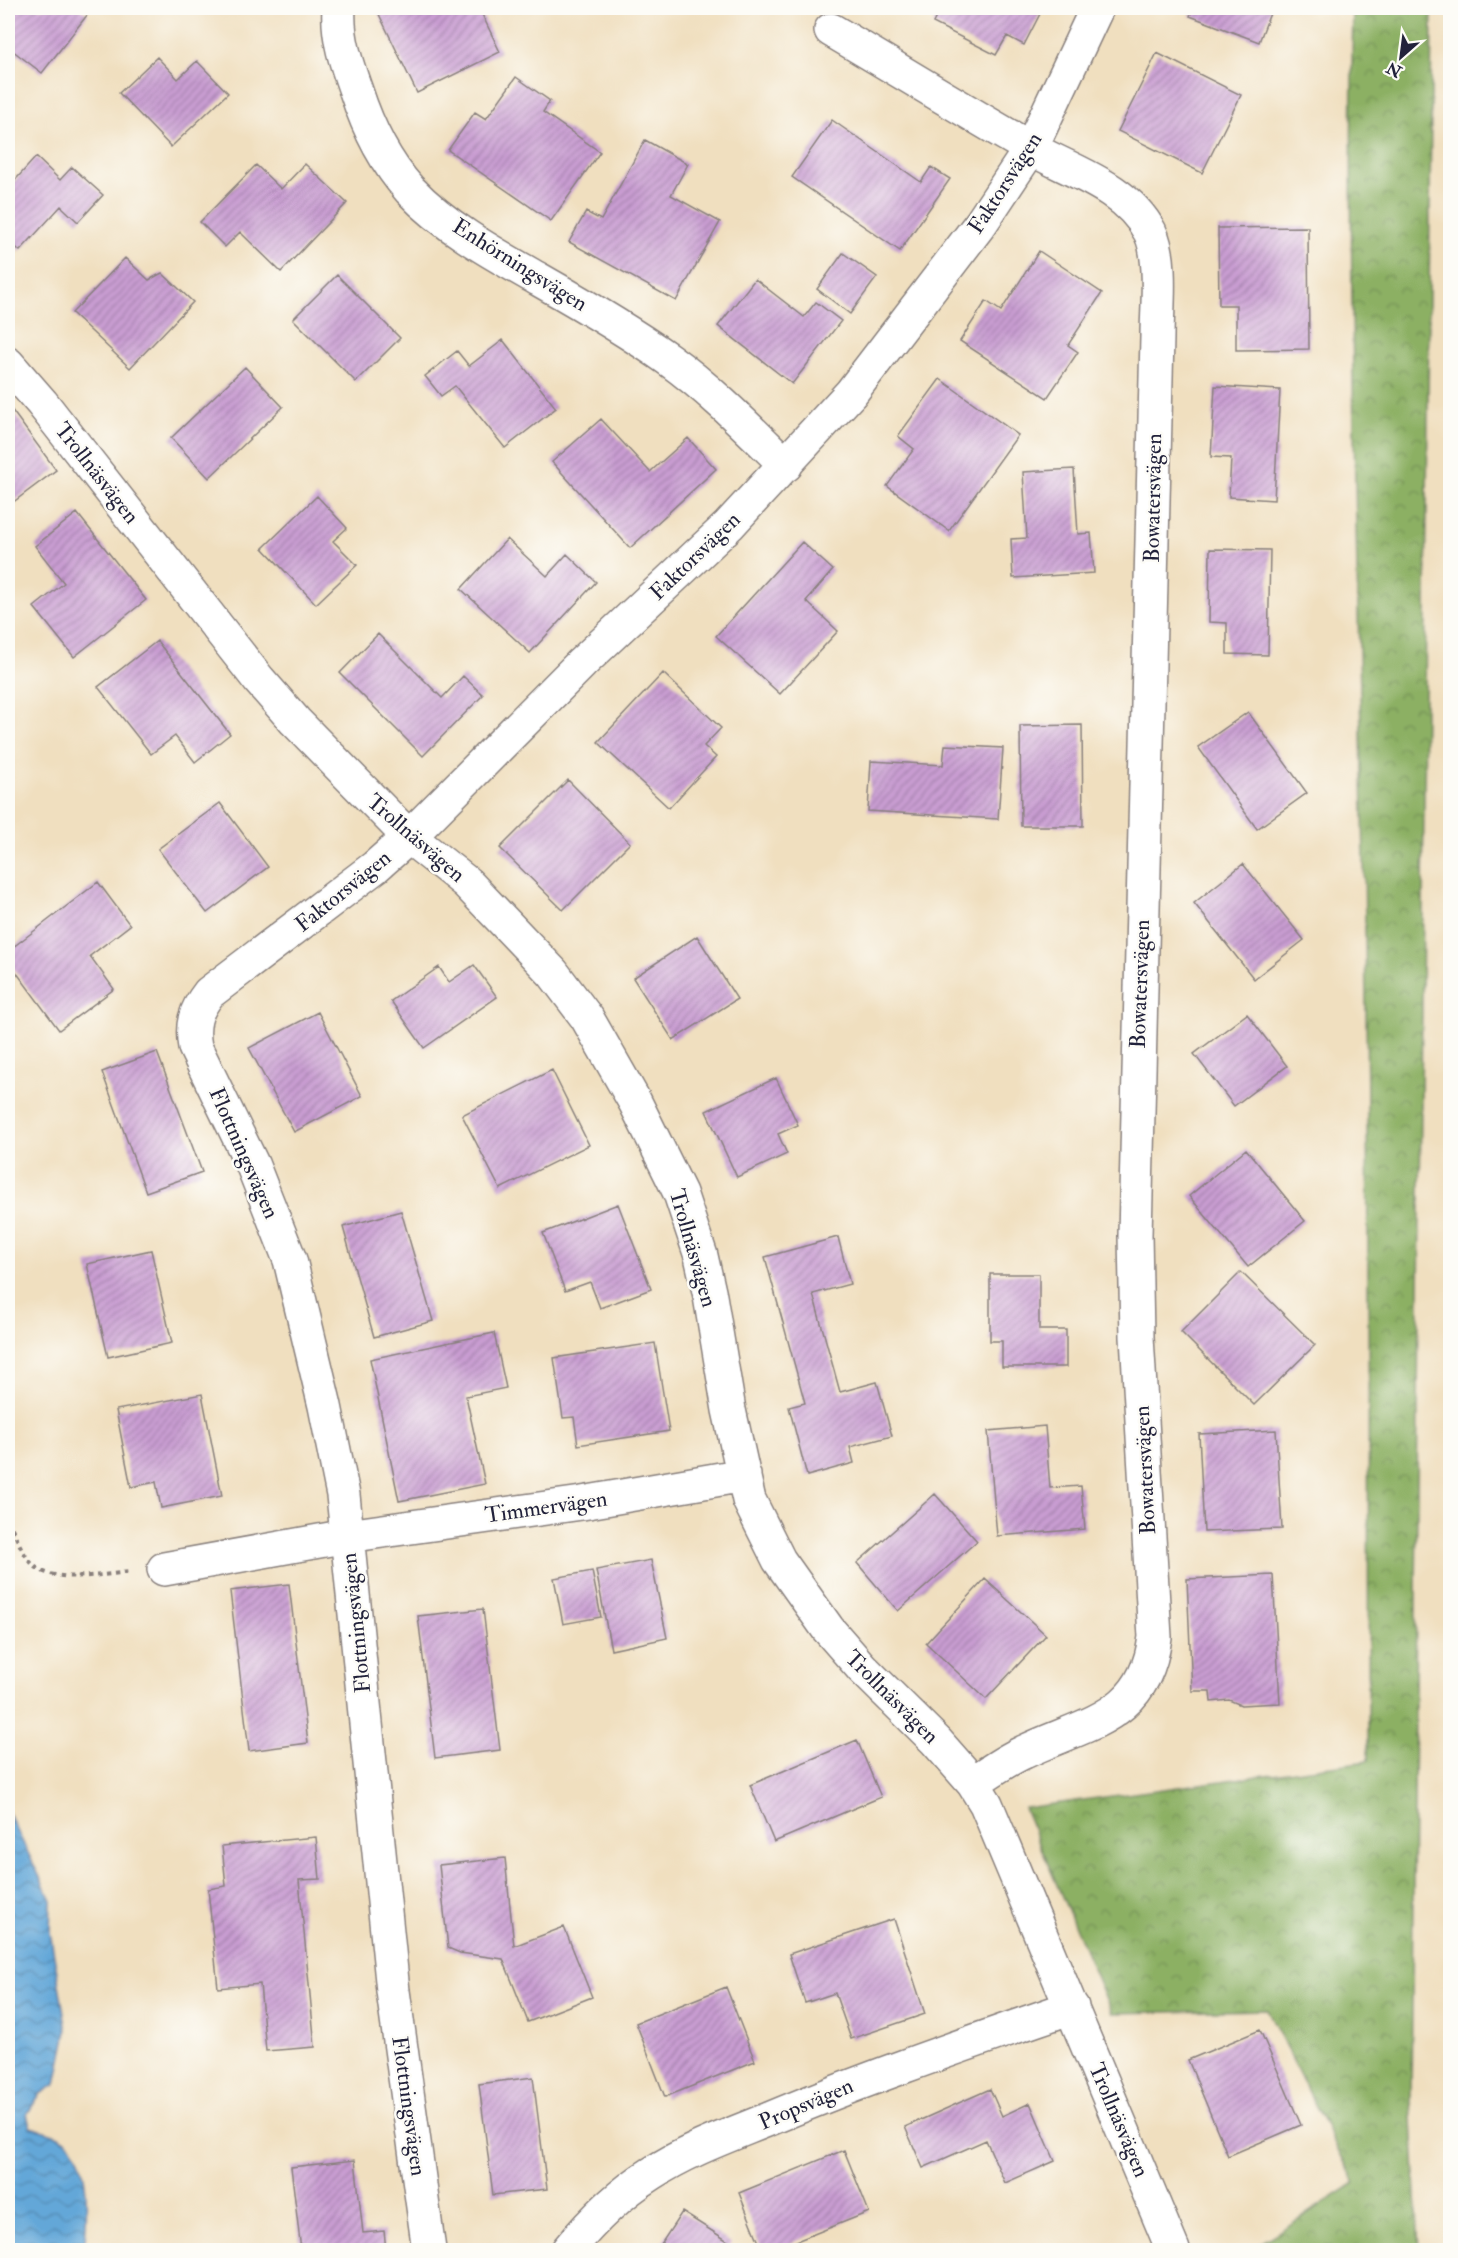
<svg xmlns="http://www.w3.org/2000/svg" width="1458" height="2258" viewBox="0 0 1458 2258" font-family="'IM FELL Double Pica',serif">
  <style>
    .forest { fill: url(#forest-crowns); stroke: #576950; stroke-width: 1.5 }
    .water { fill: url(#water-waves); stroke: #43648a; stroke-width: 1.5 }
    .building { fill: url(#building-hatch) }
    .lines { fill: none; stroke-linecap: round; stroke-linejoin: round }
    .minor-casing { stroke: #89807d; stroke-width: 36 }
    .path { stroke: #89807d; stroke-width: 4; stroke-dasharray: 4.5 4.5; stroke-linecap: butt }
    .minor { stroke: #fff; stroke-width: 33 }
    .labels { text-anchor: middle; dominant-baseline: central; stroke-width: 5; stroke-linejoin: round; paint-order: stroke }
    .street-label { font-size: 22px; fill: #22223b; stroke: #fdfcf7 }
  </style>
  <defs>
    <pattern id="forest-crowns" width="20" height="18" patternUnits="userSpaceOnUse" patternTransform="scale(1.5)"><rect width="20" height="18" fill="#8cb064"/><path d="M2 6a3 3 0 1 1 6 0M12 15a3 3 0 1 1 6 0" fill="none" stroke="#728f54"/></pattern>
    <pattern id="water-waves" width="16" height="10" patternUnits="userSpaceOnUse" patternTransform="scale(1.5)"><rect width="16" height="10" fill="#64a7d8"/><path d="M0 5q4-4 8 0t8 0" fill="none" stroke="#5288b0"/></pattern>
    <pattern id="building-hatch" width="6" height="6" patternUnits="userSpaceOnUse" patternTransform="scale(1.5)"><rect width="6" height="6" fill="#c99dd2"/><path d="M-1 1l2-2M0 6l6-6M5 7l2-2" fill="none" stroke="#a380ac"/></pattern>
  </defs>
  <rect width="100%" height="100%" fill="#fdfcf7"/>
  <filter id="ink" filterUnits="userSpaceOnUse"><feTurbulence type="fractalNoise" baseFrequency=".0167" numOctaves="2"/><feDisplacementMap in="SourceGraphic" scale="12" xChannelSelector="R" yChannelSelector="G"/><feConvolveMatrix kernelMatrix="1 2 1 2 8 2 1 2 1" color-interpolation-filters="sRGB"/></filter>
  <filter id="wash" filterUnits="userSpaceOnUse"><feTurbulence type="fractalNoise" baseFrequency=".008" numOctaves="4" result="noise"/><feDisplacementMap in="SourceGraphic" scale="24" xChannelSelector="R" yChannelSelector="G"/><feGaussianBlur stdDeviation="1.35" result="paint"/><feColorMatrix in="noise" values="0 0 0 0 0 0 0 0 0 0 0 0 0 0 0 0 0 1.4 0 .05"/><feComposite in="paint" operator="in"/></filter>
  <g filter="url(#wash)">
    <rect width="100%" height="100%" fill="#f0dfbf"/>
    <!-- forest -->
    <path class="forest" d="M1353,8H1432L1411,2100L1419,2250H1250L1355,2183L1267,2010L1112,2013L1024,1808L1368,1761C1369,1461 1369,1161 1364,862C1358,577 1347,292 1353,8Z"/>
    <!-- water -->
    <path class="water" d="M8,1812L51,1900L50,1932L67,2031L56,2084L40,2094L27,2114L30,2127C40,2130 52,2132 61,2137C93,2154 87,2221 84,2250H8Z"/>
    <g id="blocks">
      <!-- building -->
      <path class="building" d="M8,8H79L88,14L42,73L8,47Z
        M376,8H479L500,52L417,93Z
        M941,8H1043L1024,45L1007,36L996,55L933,23Z
        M1193,8H1272L1259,42L1190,16Z
        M1157,53L1241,95L1202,173L1118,131Z
        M157,57L178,79L197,61L228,93L171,147L119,93Z
        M516,77L550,101L543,112L600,152L551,221L448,150L475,112L486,119Z
        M832,120L921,182L931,167L950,179L900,251L792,177Z
        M645,140L688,164L671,195L720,222L676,301L569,242L586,212L601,220Z
        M36,157L60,180L72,167L103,195L78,222L61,206L20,251L8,240V188Z
        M305,164L347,203L281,272L240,232L225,247L200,222L256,165L281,189Z
        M1308,227L1309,349L1236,350V305H1219L1218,228Z
        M1039,251L1102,293L1068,345L1078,352L1047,398L960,341L986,301L1001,311Z
        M843,253L877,277L850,314L817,289Z
        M125,258L149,280L162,273L193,302L130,368L72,313Z
        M337,275L400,338L356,382L293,319Z
        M755,279L804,317L816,302L841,321L792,384L718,326Z
        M503,340L556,408L505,448L455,386L441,396L425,376L457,351L469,366Z
        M245,367L283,407L209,478L171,438Z
        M940,379L1018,435L949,531L887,486L914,449L898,436Z
        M1215,386L1280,390L1274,500L1229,497L1231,458L1211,457Z
        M8,405L56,470L8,506Z
        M601,419L650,472L688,438L716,469L630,548L552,462Z
        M1074,469L1078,534L1091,533L1094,573L1013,578L1011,539L1027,538L1023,472Z
        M317,496L347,528L333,541L357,565L316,604L263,548Z
        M77,513L146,600L74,657L34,607L64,583L35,546Z
        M507,539L547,576L567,554L596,582L530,653L461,589Z
        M802,542L833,570L806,601L838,631L780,694L716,636Z
        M1210,549L1270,550L1268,655L1227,654V623L1209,622Z
        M378,634L442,698L463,676L483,695L423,756L340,673Z
        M157,641L230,734L195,762L175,736L151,754L98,687Z
        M663,673L721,728L704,746L716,757L669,808L598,742Z
        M1248,712L1307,793L1257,829L1198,747Z
        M1082,725L1083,826H1021L1020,726Z
        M945,745L1003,748L998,819L868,811L871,761L943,765Z
        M568,780L630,843L563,910L500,848Z
        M220,803L268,867L207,913L158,849Z
        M1243,864L1304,940L1254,979L1194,903Z
        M98,882L130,925L90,956L114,989L59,1030L8,961V951Z
        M697,936L737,999L673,1040L633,978Z
        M474,965L497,997L424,1048L391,1001L439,967L449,982Z
        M318,1012L362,1096L294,1132L249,1048Z
        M1247,1014L1287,1066L1234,1106L1194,1054Z
        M157,1052L202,1172L146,1192L102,1072Z
        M552,1070L589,1145L500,1189L462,1115Z
        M776,1078L798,1125L778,1134L787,1154L737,1177L706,1111Z
        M1246,1149L1305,1221L1248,1267L1189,1196Z
        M618,1204L651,1289L600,1308L590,1282L565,1291L543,1233Z
        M401,1211L433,1321L374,1337L343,1227Z
        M838,1237L850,1284L813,1294L840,1392L877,1382L892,1436L850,1447L854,1463L807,1476L789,1407L805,1403L765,1257Z
        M151,1250L172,1343L108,1357L87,1264Z
        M1241,1272L1315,1345L1254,1405L1181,1332Z
        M990,1274H1039V1330H1066V1367H1002V1341H990Z
        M494,1333L506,1388L466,1396L485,1484L399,1501L370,1359Z
        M655,1343L669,1431L578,1445L574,1417L563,1418L554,1358Z
        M202,1394L222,1496L161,1508L156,1482L131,1487L116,1410Z
        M1045,1426L1050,1488L1081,1486L1085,1529L997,1536L988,1431Z
        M1276,1430L1282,1529L1204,1532L1199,1434Z
        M935,1494L977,1541L898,1611L857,1563Z
        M651,1560L667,1638L611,1650L596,1570Z
        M592,1571L601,1617L563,1624L554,1578Z
        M1273,1575L1280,1703L1241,1705L1229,1700L1211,1702L1210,1691H1192L1187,1579Z
        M985,1579L1046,1635L986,1699L926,1643Z
        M289,1584L308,1743L249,1751L230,1591Z
        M483,1609L500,1750L435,1758L418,1616Z
        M857,1740L881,1797L774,1842L750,1785Z
        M316,1837L320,1879L299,1880L315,2047L266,2051L260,1984L218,1988L208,1889L226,1886L222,1846Z
        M505,1858L514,1946L564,1927L592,1997L528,2022L503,1959L460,1953L448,1948L439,1865Z
        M894,1919L925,2014L851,2039L835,1993L805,2003L789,1954Z
        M726,1987L755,2061L665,2097L636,2023Z
        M1260,2030L1301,2125L1228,2156L1188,2060Z
        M533,2077L547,2189L493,2195L479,2084Z
        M990,2089L1002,2116L1030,2103L1055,2161L1005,2183L986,2140L923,2168L905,2127Z
        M844,2150L869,2212L774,2250H762L739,2193Z
        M355,2160L363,2233L384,2231L386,2250H301L291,2167Z
        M682,2212L731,2243L726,2250H657Z"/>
    </g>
  </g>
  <g filter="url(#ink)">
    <use href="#blocks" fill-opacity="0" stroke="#89807d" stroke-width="1.5"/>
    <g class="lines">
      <!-- minor casing -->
      <g class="minor-casing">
        <path id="minor" d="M339,8C337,37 346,63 356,91C368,128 384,161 410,190C446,228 496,255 540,280C584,305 627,330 668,359C711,390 748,428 786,465
          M831,30C897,69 962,109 1028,147C1070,171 1126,186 1150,232C1163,258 1157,308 1157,337L1135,1235L1137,1337L1155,1637C1145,1718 1087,1722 1024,1752C1006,1760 989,1772 973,1783
          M8,364L42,403L259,680L295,721L409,837L467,883L553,973L587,1018L635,1102L680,1193L701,1256L710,1296L729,1410L749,1500L779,1560L828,1629L862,1668L936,1741L973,1783L986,1804L1173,2250
          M164,1569L347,1536L582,1503L744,1475
          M429,2250L393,1991L343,1495L325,1406L290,1260L253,1166L195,1047C191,1025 195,1011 209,993L375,867L409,837L582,663L729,525L851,393L981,223L1031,148L1097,8
          M568,2250C591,2222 619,2194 651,2174C689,2149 733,2134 774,2117C872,2076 972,2042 1072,2007"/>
      </g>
      <!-- path -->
      <path class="path" d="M8,1520C16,1535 23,1558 37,1568C56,1583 107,1574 130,1572"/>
      <!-- minor -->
      <use href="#minor" class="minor"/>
    </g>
  </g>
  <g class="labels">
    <!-- street labels -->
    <g class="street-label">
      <text transform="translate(1005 183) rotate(-57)">Faktorsvägen</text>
      <text transform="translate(520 265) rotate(32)">Enhörningsvägen</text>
      <text transform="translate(97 473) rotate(52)">Trollnäsvägen</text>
      <text transform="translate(1153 498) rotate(-89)">Bowatersvägen</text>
      <text transform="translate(695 556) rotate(-44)">Faktorsvägen</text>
      <text transform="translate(416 838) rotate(41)">Trollnäsvägen</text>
      <text transform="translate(343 891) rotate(-39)">Faktorsvägen</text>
      <text transform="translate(1140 984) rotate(-88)">Bowatersvägen</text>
      <text transform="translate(244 1153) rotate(66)">Flottningsvägen</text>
      <text transform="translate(693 1248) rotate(74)">Trollnäsvägen</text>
      <text transform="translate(1145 1470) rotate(-93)">Bowatersvägen</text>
      <text transform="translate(546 1507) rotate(-8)">Timmervägen</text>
      <text transform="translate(356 1623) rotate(-96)">Flottningsvägen</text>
      <text transform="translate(892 1697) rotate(45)">Trollnäsvägen</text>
      <text transform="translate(806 2104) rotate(-23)">Propsvägen</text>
      <text transform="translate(409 2106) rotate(82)">Flottningsvägen</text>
      <text transform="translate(1119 2120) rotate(67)">Trollnäsvägen</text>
    </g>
  </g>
  <!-- margin -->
  <rect width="1458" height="2258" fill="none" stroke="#fdfcf7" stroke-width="30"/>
  <!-- north arrow -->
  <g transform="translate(1401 57) rotate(208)" stroke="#fdfcf7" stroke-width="4.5" paint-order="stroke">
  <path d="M0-4.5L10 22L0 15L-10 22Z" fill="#22223b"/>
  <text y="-9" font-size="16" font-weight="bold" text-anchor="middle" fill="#22223b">N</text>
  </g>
</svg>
